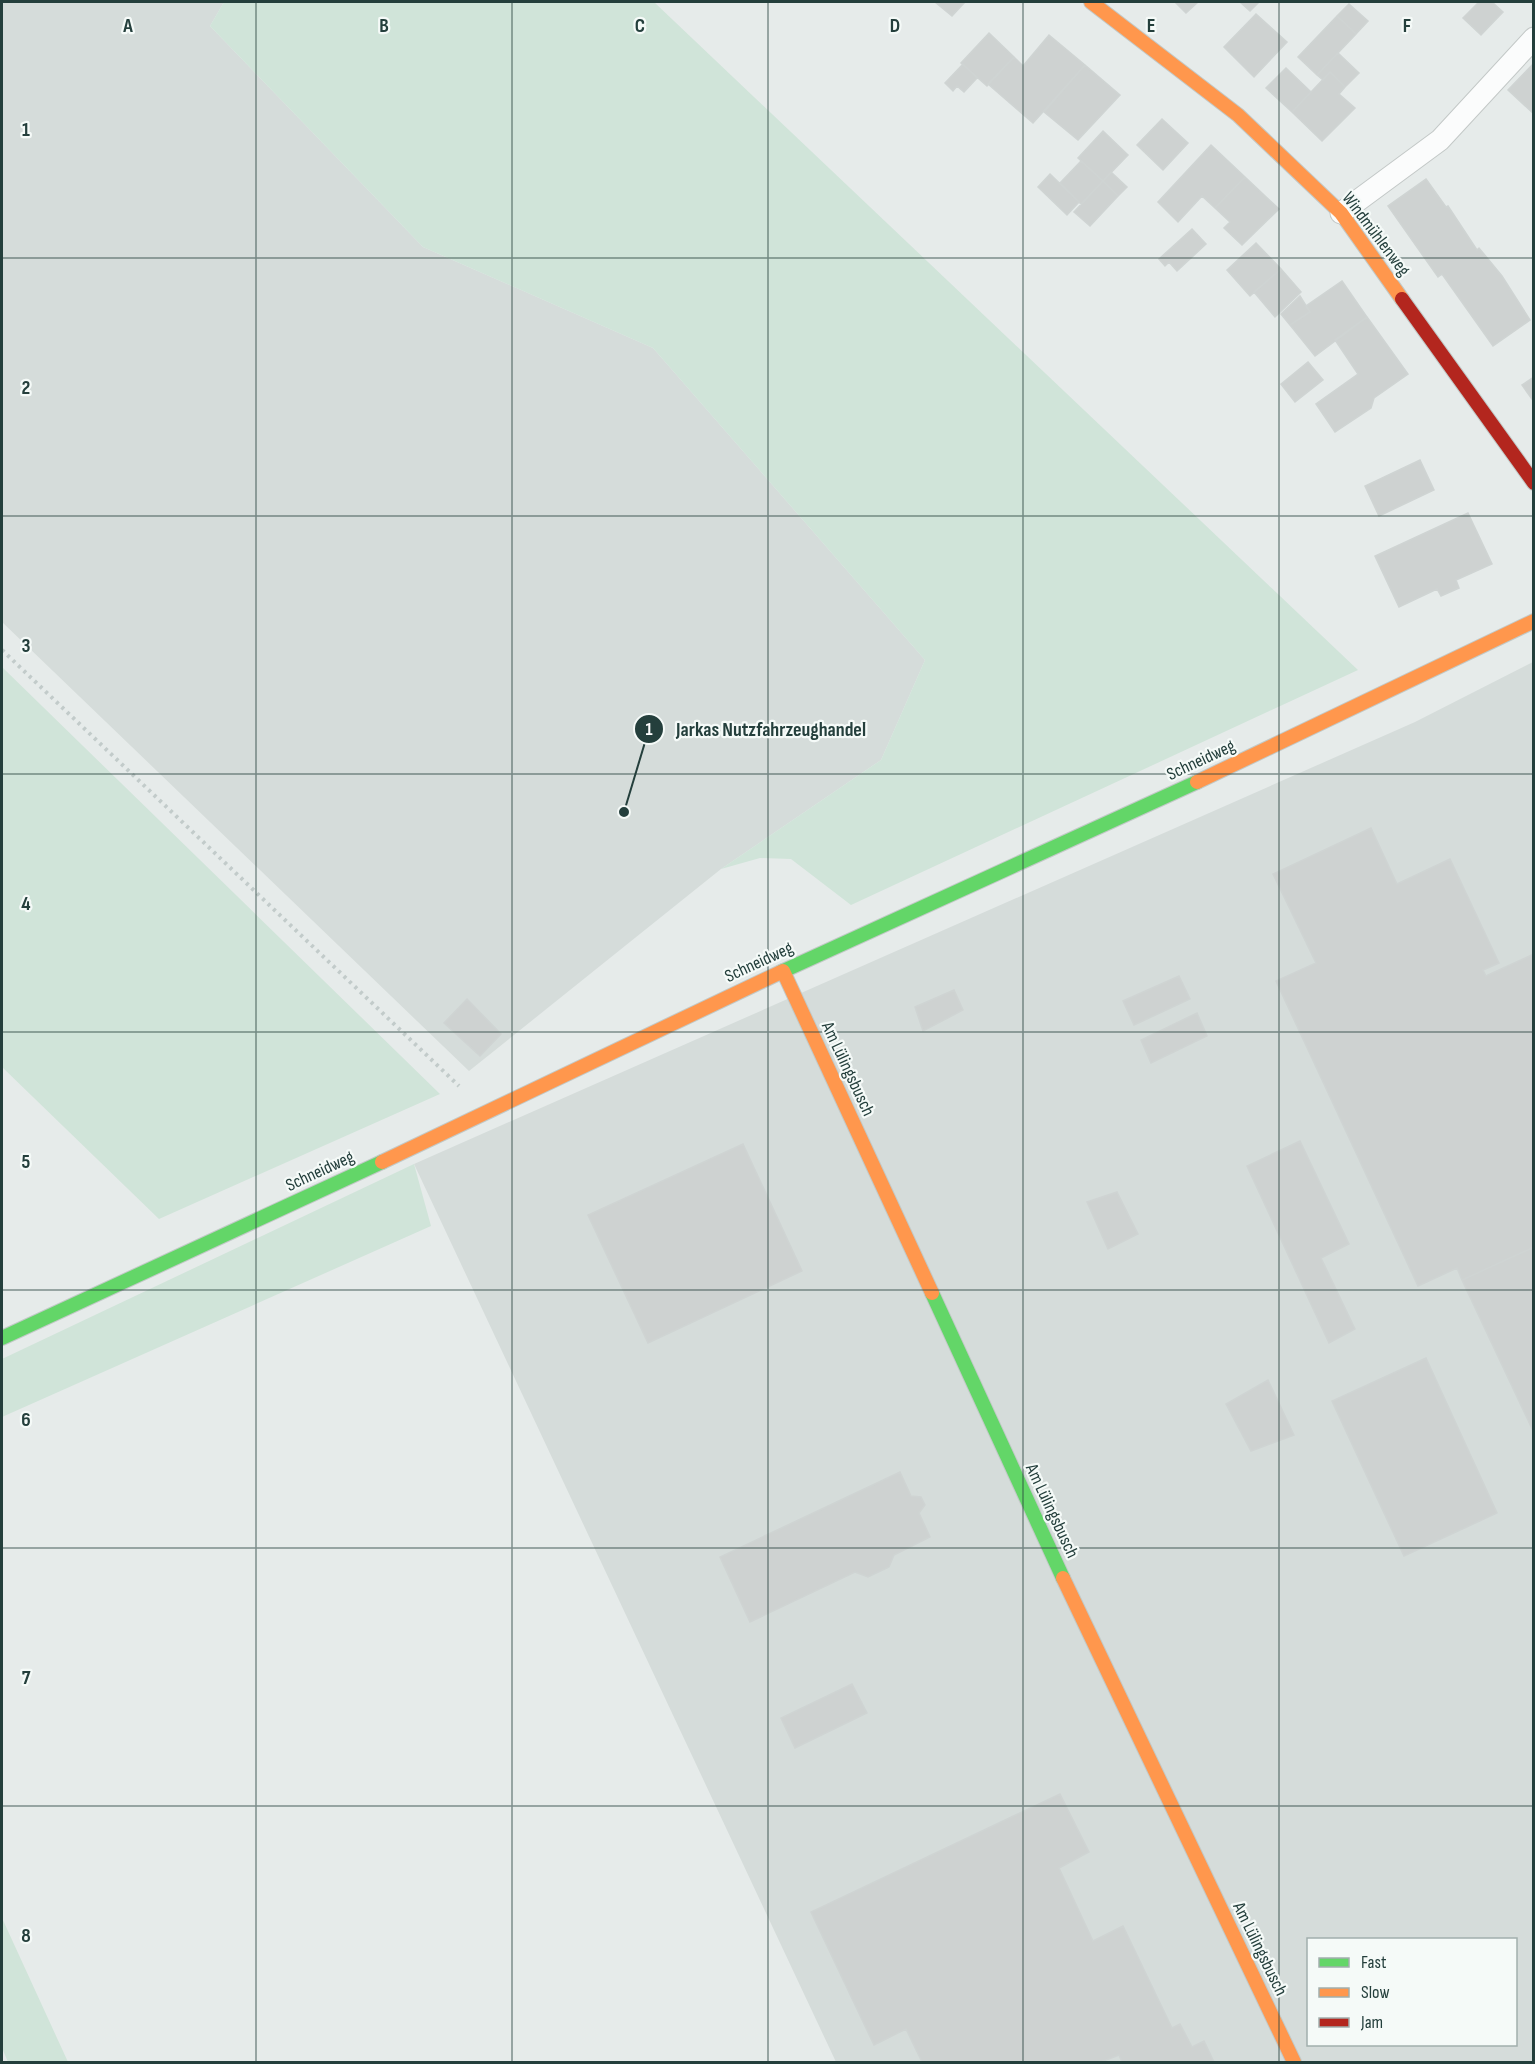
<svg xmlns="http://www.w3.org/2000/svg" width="1535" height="2064" viewBox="0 0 1535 2064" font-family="'Sofia Sans Condensed',sans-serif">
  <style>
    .built { fill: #d5dcda; fill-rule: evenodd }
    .green { fill: #d0e4d9 }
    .building { fill: #ced2d1; stroke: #cfd4d3; stroke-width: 1.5 }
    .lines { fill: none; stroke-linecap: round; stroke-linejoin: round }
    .lane-casing { stroke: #c3c8c7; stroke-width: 23 }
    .fast-casing { stroke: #c2c9c7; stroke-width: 16 }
    .slow-casing { stroke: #c2c9c7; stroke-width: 16 }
    .jam-casing { stroke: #c2c9c7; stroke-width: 16 }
    .path { stroke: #c2cbca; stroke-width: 4; stroke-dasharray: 3 4.5; stroke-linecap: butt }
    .lane { stroke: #fbfcfc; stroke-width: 21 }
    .fast { stroke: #63d668; stroke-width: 14 }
    .slow { stroke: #ff974d; stroke-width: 14 }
    .jam { stroke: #b3261e; stroke-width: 14 }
    .grid { fill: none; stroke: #243f3c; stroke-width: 1.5; stroke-opacity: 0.55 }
    .labels { text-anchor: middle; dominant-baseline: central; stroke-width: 4.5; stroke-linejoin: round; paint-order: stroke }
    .street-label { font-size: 18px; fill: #243f3c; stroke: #f5faf8 }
    .grid-label { font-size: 20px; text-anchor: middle; font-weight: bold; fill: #243f3c; stroke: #f5faf8; stroke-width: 4.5; stroke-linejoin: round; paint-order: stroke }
    .leader { fill: none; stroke: #243f3c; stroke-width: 2 }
    .callout-dot { fill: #243f3c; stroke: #f5faf8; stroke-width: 2 }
    .mark-label { font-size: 18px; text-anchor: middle; font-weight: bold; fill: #fff }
    .callout-label { font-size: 20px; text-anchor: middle; font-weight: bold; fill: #243f3c; stroke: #f5faf8; stroke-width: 4.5; stroke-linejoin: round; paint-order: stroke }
  </style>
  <rect width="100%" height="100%" fill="#e6ebea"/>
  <!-- built -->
  <path class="built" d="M2,2H224L210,26L423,247L653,348L925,660L881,760L721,869L469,1071L2,622Z
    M1533,662V2062H836L414,1164L1415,722ZM1308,1940H1516V2044H1308Z"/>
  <!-- green -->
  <path class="green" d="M224,2H654L1358,670L851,905L791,859L760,858L721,869L881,760L925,660L653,348L423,247L210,26Z
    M2,667L440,1094L159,1219L2,1067Z
    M414,1164L431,1226L2,1417V1359Z
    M2,1918L68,2062H8L2,2048Z"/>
  <!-- building -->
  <path class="building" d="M935,2H965L952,16Z
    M1175,2H1198L1186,13Z
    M1240,2H1259L1250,11Z
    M1479,2H1492L1503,12L1481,35L1463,18Z
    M1349,4L1368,21L1356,34L1337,16Z
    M1256,14L1287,42L1254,77L1224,47Z
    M1337,16L1356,34L1317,75L1298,57Z
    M989,33L1014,57L987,86L961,63Z
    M1049,35L1085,65L1033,123L988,84L1014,57L1023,66Z
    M1338,53L1359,73L1345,87L1330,72L1323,80L1317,75Z
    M1534,63V114L1508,90Z
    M963,64L977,78L964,92L957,86L953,91L945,83Z
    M1085,65L1120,95L1078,140L1044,112Z
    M1286,68L1311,92L1292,112L1266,88Z
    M1330,72L1345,87L1339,94L1355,108L1322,141L1292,112Z
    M1162,119L1188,143L1163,170L1137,145Z
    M1103,131L1128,155L1103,181L1078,158Z
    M1211,145L1245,177L1215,208L1202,196L1178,222L1158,202Z
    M1081,161L1103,181L1081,204L1060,183Z
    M1111,172L1127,187L1118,196L1103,181Z
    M1050,174L1079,202L1067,215L1038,187Z
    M1245,177L1279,209L1242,245L1224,228L1230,222L1215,208Z
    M1426,179L1446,207L1448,206L1477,250L1479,248L1502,276L1530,320L1493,346L1442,274L1438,277L1388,206Z
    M1103,181L1118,196L1090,226L1074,212Z
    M1192,229L1206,244L1177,271L1169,262L1165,266L1159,259Z
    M1256,243L1281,269L1250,296L1227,270Z
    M1281,269L1301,292L1275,317L1254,292Z
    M1342,281L1367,317L1315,356L1290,325L1310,312L1306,306Z
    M1300,296L1310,312L1290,325L1281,314Z
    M1367,317L1408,374L1374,398L1371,408L1335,432L1316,404L1358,374L1335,340Z
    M1308,362L1323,380L1295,402L1281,384Z
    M1534,377V402L1522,385Z
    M1420,460L1434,490L1379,516L1365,486Z
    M1468,513L1492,564L1456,580L1459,588L1441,596L1437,589L1399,607L1375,556Z
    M1371,828L1397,884L1450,859L1499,963L1483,970L1486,976L1534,954V1247L1462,1280L1457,1268L1418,1286L1276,981L1316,963L1273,874Z
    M1179,976L1190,999L1134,1025L1123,1001Z
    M954,990L963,1010L923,1031L915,1007Z
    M467,999L501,1034L480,1056L444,1023Z
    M1197,1013L1207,1036L1151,1063L1141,1040Z
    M1300,1141L1349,1244L1321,1258L1355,1329L1329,1343L1247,1166Z
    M743,1144L802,1271L648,1343L588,1215Z
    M1117,1192L1138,1234L1108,1249L1087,1202Z
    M1534,1247V1433L1462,1280Z
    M1426,1358L1497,1513L1404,1556L1332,1401Z
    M1268,1380L1294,1435L1251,1451L1226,1404Z
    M900,1472L911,1496L921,1497L925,1505L919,1513L930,1537L894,1555L889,1567L868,1577L855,1572L750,1622L720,1557Z
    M852,1684L867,1713L795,1748L781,1718Z
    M1060,1794L1089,1852L1059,1868L1093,1941L1123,1926L1172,2028L1180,2024L1192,2047L1204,2041L1214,2062H1122L1119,2055L1101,2062H922L906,2029L874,2045L811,1912Z"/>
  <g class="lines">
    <!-- lane casing -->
    <g class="lane-casing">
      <path id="lane" d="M1341,213L1440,140L1534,38"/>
    </g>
    <!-- fast casing -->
    <g class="fast-casing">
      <path id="fast" d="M781,972L1197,782
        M932,1293L1063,1578
        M2,1338L382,1162"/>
    </g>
    <!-- slow casing -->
    <g class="slow-casing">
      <path id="slow" d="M1091,2L1238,115L1341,213L1402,299
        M1197,782L1534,621
        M783,971L932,1293
        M382,1162L781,972
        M1063,1578L1294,2062"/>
    </g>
    <!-- jam casing -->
    <g class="jam-casing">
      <path id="jam" d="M1402,299L1534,483"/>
    </g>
    <!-- path -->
    <path class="path" d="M2,650L459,1086"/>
    <!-- lane -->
    <use href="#lane" class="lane"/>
    <!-- fast -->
    <use href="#fast" class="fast"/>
    <!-- slow -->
    <use href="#slow" class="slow"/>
    <!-- jam -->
    <use href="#jam" class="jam"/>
  </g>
  <!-- grid -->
  <path class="grid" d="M256,2V2062M512,2V2062M768,2V2062M1023,2V2062M1279,2V2062M2,258H1534M2,516H1534M2,774H1534M2,1032H1534M2,1290H1534M2,1548H1534M2,1806H1534"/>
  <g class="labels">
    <!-- street labels -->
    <g class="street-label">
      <text transform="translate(1376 234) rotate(53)">Windmühlenweg</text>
      <text transform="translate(1201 760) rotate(-25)">Schneidweg</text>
      <text transform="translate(759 962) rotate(-25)">Schneidweg</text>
      <text transform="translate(848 1069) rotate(65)">Am Lülingsbusch</text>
      <text transform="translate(320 1171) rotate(-25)">Schneidweg</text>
      <text transform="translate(1052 1511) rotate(65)">Am Lülingsbusch</text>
      <text transform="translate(1260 1949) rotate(64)">Am Lülingsbusch</text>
    </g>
  </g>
  <g class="grid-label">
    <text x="128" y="32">A</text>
    <text x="384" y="32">B</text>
    <text x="640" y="32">C</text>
    <text x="895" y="32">D</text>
    <text x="1151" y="32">E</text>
    <text x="1407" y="32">F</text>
    <text x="26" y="136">1</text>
    <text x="26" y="394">2</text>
    <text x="26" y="652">3</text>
    <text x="26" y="910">4</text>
    <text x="26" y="1168">5</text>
    <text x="26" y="1426">6</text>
    <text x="26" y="1684">7</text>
    <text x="26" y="1942">8</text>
  </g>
  <!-- callouts -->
  <path class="leader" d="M624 812L649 729"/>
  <g class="callout-dot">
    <circle cx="624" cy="812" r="6"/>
    <circle cx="649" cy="729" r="15"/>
  </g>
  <g class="mark-label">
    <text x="649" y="735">1</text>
  </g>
  <g class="callout-label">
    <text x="771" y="736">Jarkas Nutzfahrzeughandel</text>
  </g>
  <!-- border -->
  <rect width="1535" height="2064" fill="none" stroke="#243f3c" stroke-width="6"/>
  <!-- legend -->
  <rect x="1307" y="1938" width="210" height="108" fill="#f5faf8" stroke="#a1afad" stroke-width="1.5"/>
  <rect x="1319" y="1958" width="30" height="9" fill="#63d668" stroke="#a1afad" stroke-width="1.5"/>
  <text x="1361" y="1968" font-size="18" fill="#243f3c">Fast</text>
  <rect x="1319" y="1988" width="30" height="9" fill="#ff974d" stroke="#a1afad" stroke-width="1.5"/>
  <text x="1361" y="1998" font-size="18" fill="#243f3c">Slow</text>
  <rect x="1319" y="2018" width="30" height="9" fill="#b3261e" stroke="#a1afad" stroke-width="1.5"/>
  <text x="1361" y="2028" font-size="18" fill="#243f3c">Jam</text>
</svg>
